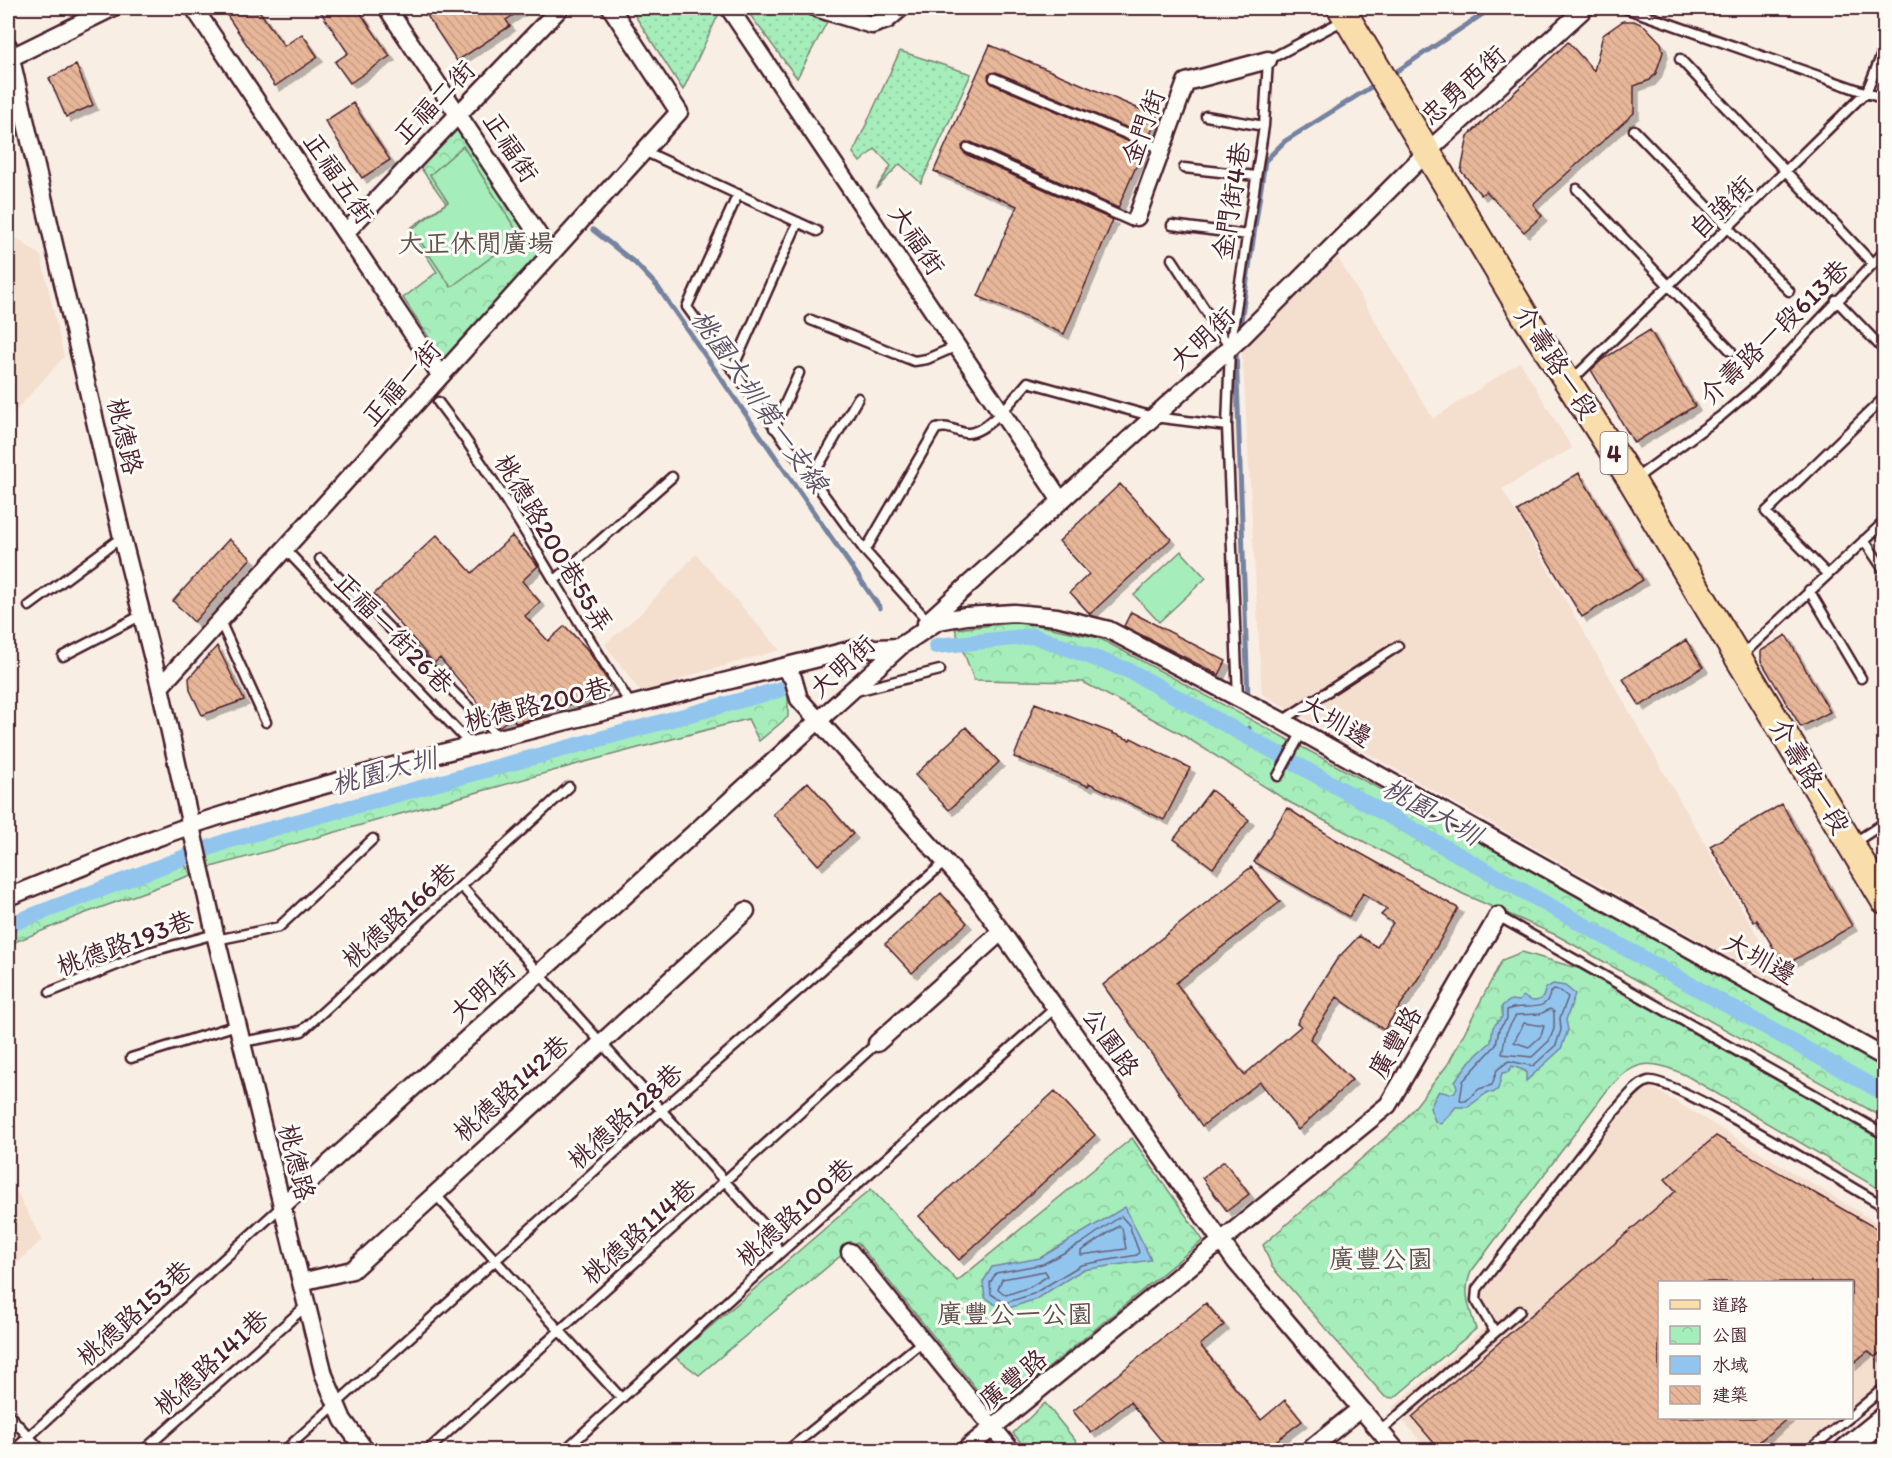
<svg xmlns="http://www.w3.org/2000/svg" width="1892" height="1458" viewBox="0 0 1892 1458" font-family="Itim,'LXGW WenKai TC',sans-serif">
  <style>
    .built { fill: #f4dece }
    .grass { fill: url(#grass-dots); stroke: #788672; stroke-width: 1.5 }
    .park { fill: url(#park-crowns); stroke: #788672; stroke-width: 1.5 }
    .pitch { fill: #a5edba; stroke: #788672; stroke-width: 1.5 }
    .water { fill: #92c5ee; stroke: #7583a0; stroke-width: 1.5 }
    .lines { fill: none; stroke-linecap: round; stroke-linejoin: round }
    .shore { stroke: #676179; stroke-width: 1.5 }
    .stream { stroke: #7583a0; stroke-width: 5 }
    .canal { stroke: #92c5ee; stroke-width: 16 }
    .building { fill: url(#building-back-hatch); stroke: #4a1f2b; stroke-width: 1.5; filter: url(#shadow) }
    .lane-casing { stroke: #4a1f2b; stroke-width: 13 }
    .street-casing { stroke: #4a1f2b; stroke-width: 21 }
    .secondary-casing { stroke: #4a1f2b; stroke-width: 27 }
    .primary-casing { stroke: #4a1f2b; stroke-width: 30 }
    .lane { stroke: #fdfcf7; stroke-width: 8 }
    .street { stroke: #fdfcf7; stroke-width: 16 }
    .secondary { stroke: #fdfcf7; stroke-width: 22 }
    .primary { stroke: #f9deab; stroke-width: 26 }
    .labels { text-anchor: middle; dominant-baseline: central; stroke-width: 6; stroke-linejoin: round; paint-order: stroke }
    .shield { fill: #fdfcf7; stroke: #806168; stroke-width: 1.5 }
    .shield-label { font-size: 24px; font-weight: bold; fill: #4a1f2b }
    .street-label { font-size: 26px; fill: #4a1f2b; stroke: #fdfcf7 }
    .park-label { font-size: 26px; fill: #61524f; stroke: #fdfcf7 }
    .water-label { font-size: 27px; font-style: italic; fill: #605166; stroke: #fdfcf7 }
  </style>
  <defs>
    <pattern id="grass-dots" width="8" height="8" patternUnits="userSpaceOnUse" patternTransform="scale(1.5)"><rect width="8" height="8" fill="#a5edba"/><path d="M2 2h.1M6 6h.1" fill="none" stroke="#90cba0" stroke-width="1.8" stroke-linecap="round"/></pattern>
    <pattern id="park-crowns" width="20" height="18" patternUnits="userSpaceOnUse" patternTransform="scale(1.5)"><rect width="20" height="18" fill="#a5edba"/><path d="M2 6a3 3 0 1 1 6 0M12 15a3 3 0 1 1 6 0" fill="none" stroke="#90cba0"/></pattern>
    <pattern id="building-back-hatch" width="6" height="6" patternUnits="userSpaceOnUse" patternTransform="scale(1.5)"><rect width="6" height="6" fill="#e8b799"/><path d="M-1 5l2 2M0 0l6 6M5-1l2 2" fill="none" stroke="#c89d84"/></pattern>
    <filter id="shadow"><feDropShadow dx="5" dy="5" stdDeviation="0" flood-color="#0004"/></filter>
  </defs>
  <rect width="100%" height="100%" fill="#f9eee4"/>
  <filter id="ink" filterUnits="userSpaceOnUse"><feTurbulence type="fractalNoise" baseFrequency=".0167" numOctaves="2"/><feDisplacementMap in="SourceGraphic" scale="12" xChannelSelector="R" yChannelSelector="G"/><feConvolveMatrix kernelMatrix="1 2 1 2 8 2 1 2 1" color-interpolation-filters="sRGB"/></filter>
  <g filter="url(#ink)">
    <!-- built -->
    <path class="built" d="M8,232L41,256L64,357L8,419Z
      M1338,258L1433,419L1520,362L1572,448L1502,489L1789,991L1262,694L1242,346Z
      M696,554L780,650L695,674L642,694L605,644L639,615Z
      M1650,1086L1884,1227V1391L1852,1417V1282H1660V1418H1851L1812,1450H1428L1392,1408L1492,1321L1477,1294L1633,1087Z
      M8,1175L42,1240L8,1271Z"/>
    <!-- grass -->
    <path class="grass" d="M630,8L721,9L683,90Z
      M745,8H791L827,22L797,78Z
      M900,51L971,74L921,183L900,164L876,189L891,166L875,149L860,162L853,153Z"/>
    <!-- park -->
    <path class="park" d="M459,126L540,255L445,362L403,298L437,272L409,229L446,203L420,167Z
      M1023,622L1099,638L1884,1060V1118L1556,935L1463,894L1289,802L1181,734L1083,682L974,680L955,629Z
      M788,693V717L759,741L748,719L585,762L204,869L201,855Z
      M184,863L191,875L83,914L8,945V929Z
      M1522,952L1580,969L1884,1141V1192L1687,1076C1648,1057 1633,1060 1605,1093L1471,1272C1462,1293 1470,1309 1476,1329L1394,1398L1385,1397L1272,1267L1263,1245L1404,1121L1448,1064L1502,960Z
      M1132,1138L1203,1240L995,1412L857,1242L699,1375L675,1357L871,1189L957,1281Z
      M1045,1403L1083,1450H1027L1013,1433Z"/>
    <!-- pitch -->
    <path class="pitch" d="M463,146L520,236L451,287L412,229L448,202L430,175Z
      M1181,551L1206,578L1159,622L1134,595Z"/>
    <!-- water -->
    <path class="water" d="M1553,984L1565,986L1575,994L1566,1020L1568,1030L1561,1049L1526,1081V1071L1512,1066L1508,1072L1502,1073L1498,1089L1493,1093L1488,1092L1468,1107H1456L1441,1124L1435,1121L1430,1108C1432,1104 1437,1094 1439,1091L1450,1094L1455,1092L1457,1087L1455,1081L1470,1061L1491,1042L1493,1027L1502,1017V1006L1511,1000L1519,1001L1523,996C1531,1002 1536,1003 1543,997L1546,988Z
      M1125,1207L1151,1260L1082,1270L1036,1299L1003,1310L985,1297L983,1282L992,1267L1040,1258Z"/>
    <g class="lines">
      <!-- shore -->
      <path class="shore" d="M1554,990L1562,992L1568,997L1560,1018L1561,1030L1556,1045L1533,1066L1509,1061L1497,1070L1492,1085L1479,1089L1466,1101L1460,1100L1463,1081L1496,1045L1499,1029L1507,1019V1010C1521,1002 1547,1015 1550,993Z
        M1550,1009L1554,1012V1029L1549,1041L1532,1057L1502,1054L1506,1033L1516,1015L1540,1014Z
        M1524,1023L1544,1026L1541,1036L1529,1047L1514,1042Z
        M1121,1216L1129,1225L1139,1252L1137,1255L1081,1265L1033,1294L1005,1303L991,1294L990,1283L996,1273L1043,1264L1082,1243Z
        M1119,1226L1122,1228L1126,1249L1081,1255V1251Z
        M1045,1271L1048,1276L1030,1287L1006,1295L998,1289L1002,1279Z"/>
      <!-- stream -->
      <path class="stream" d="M1397,71L1492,8
        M593,230L635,263L657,286L880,608
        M1239,334L1265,161L1285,141L1371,87
        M1236,349L1248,699
        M1249,728V737"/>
      <!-- canal -->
      <path class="canal" d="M936,646L1034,636L1130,671L1884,1093
        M8,925L227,841L782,689"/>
    </g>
    <!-- building -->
    <path class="building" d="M222,8H257L284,46L302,34L318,57L275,86Z
      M318,8H357L390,56L350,83L335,62L348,53Z
      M422,8H524L506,20L510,26L457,61Z
      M1623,21H1634L1645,26L1661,43L1663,52L1656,73L1650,80L1634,86V113L1533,204L1542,216L1524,232L1486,191L1481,195L1461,171L1468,136L1568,42L1594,71L1603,35Z
      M990,45L1158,117L1149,137L996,72L988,75L992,84L1144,148L1118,208L971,142L962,146L965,154L1113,220L1064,334L978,296L1017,206L934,171Z
      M76,65L93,105L66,117L49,78Z
      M353,103L390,160L362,178L325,121Z
      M1650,330L1695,406L1634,443L1591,370L1603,359Z
      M1579,473L1643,580L1582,617L1517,511Z
      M1120,484L1171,539L1090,614L1070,592L1089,574L1059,541Z
      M437,535L472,573L512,536L538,566L522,581L540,602L525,616L548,641L565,626L587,649L610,684L603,692L531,719L516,723L511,717L499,727L440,658L434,663L374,594Z
      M229,539L251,558L194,622L173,601Z
      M1131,612L1226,661L1219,675L1124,626Z
      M1786,635L1830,712L1801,727L1761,661V651Z
      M1686,640L1703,667L1640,706L1623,679Z
      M217,646L244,700L202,715L190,690L189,678Z
      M1035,703L1130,740L1131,738L1190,768L1164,820L1089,783L1088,786L1014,757Z
      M966,727L999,762L949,810L915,775Z
      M808,782L853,834L818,865L773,814Z
      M1211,790L1249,820L1213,868L1174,839Z
      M1782,804L1852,926L1784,966L1757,920L1754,922L1710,846Z
      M1287,808L1333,838L1458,908L1421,974L1384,1030L1337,997L1310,1039L1352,1080L1298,1130L1260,1082L1202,1126L1103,985L1251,867L1280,902L1176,983L1244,1075L1301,1026L1297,1023L1317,990L1337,959L1359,936L1377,947L1393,923L1381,915L1387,909L1363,893L1349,917L1254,862Z
      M941,893L967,923L912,973L885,944Z
      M1055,1091L1095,1135L959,1260L919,1216Z
      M1716,1136L1884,1233V1349L1875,1357L1868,1351L1851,1365V1282H1659V1418H1788L1749,1450H1440L1412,1417L1676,1191L1665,1179Z
      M1224,1161L1249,1194L1227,1211L1202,1178Z
      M1206,1303L1224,1325L1200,1345L1261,1420L1285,1400L1302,1421L1264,1450H1169L1130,1402L1091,1433L1073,1411Z"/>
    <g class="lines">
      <!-- lane casing -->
      <g class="lane-casing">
        <path id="lane" d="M1625,8L1884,99
          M1680,59L1873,264
          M994,78L1162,149
          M1206,116L1264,126
          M1634,130L1789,291
          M968,148L1131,221L1137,217
          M644,151L817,231
          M1184,168L1256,176
          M1577,189L1731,351
          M738,194L687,307L865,551L928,621
          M1172,225L1248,235
          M1172,259L1230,348
          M1836,300L1884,350
          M811,320L914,361L927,359L957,346
          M732,370L798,222
          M1570,382L1867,91L1884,49
          M438,402C511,497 565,606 632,706
          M774,428L799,373
          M811,479L858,398
          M1635,479L1721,416L1762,381L1884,252
          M1864,540L1884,570
          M285,549L472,746
          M865,551L936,429C950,424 956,433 968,433C988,432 1016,396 1028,382L1154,417L1227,426
          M320,559L501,739
          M1827,574L1766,512L1884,398
          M554,581L672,477
          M1809,590L1861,678
          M29,606L122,537
          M220,621L266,722
          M1742,655L1884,522
          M63,656L142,615
          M856,691L940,670
          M1238,698L1227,426L1230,348L1264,126L1268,60L1344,20
          M1282,721L1398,646
          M1278,776L1302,732
          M1852,844L1884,823
          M462,887L772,1234L779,1254
          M1498,916L1884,1134
          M216,940L279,927L373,839
          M50,992L149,952L215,934
          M242,1042L302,1031L569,787
          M131,1058L237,1025
          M434,1193L621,1398
          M1495,1332L1476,1300L1477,1289L1614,1112C1624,1102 1635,1085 1648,1081C1671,1075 1851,1188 1884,1206
          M8,1414L41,1450
          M1852,1415L1884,1388
          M1380,1431L1520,1311
          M14,1450L282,1206
          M144,1450L307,1305
          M285,1450L662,1110L945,862
          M428,1450L877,1043
          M565,1450L779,1254L1055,1008
          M788,1450L923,1341
          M1809,1450L1849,1418"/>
      </g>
      <!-- street casing -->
      <g class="street-casing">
        <path id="street" d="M194,8L441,376
          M387,8L551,254
          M729,8L1061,501
          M816,8L872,25L887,20L901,8
          M8,46L122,537L160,687L215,934L324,1375L343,1420L365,1450
          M10,58L112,8
          M1137,217L1186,82L1268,60
          M345,233L560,8
          M926,623L1243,336L1427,152L1585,8
          M783,667L793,678L799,699L976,896L1236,1262L1396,1450
          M160,687L679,112L611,8
          M8,897C83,867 158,834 236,811C440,749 648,702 854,649L899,647L938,621L966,616L1014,613L1057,617L1109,630L1282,721L1884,1057
          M877,1043L1001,932
          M282,1206L903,644
          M850,1252L1011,1450
          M301,1282L352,1270L746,911
          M965,1450L1388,1105L1498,916
          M1309,1450L1360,1409"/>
      </g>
      <!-- secondary casing -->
      <g class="secondary-casing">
        <path id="secondary" d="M1846,1450L1884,1419"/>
      </g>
      <!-- primary casing -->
      <g class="primary-casing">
        <path id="primary" d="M1341,8L1524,314L1632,481L1884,900"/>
      </g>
      <!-- lane -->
      <use href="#lane" class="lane"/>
      <!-- street -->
      <use href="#street" class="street"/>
      <!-- secondary -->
      <use href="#secondary" class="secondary"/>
      <!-- primary -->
      <use href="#primary" class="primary"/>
    </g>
  </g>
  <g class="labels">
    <!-- shield labels -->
    <rect class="shield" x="1600.5" y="432" width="27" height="42" rx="4.5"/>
    <g class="shield-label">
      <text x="1614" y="453">4</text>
    </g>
    <!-- street labels -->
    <g class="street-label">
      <text transform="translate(1463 85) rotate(-42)">忠勇西街</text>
      <text transform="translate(434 102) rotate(-46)">正福二街</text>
      <text transform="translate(1143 127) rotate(-70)">金門街</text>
      <text transform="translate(511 147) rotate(57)">正福街</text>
      <text transform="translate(339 178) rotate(56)">正福五街</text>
      <text transform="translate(1231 201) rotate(-81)">金門街4巷</text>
      <text transform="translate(1721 207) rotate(-44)">自強街</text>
      <text transform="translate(917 240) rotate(56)">大福街</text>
      <text transform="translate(1774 332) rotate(-44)">介壽路一段613巷</text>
      <text transform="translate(1202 338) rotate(-43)">大明街</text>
      <text transform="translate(1556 362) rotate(57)">介壽路一段</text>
      <text transform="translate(401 383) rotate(-48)">正福一街</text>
      <text transform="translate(125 436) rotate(77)">桃德路</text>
      <text transform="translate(554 543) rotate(59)">桃德路200巷55弄</text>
      <text transform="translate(394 633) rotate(46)">正福一街26巷</text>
      <text transform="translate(842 666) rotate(-43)">大明街</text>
      <text transform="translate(537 704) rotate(-14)">桃德路200巷</text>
      <text transform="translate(1336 721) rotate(29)">大圳邊</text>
      <text transform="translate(1810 776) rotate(59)">介壽路一段</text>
      <text transform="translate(399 915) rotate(-42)">桃德路166巷</text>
      <text transform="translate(125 943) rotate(-20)">桃德路193巷</text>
      <text transform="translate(1760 958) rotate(29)">大圳邊</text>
      <text transform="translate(482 991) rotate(-42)">大明街</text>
      <text transform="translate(1111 1042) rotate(55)">公園路</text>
      <text transform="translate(1395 1042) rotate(-60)">廣豐路</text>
      <text transform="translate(511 1088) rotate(-42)">桃德路142巷</text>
      <text transform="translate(625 1116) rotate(-42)">桃德路128巷</text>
      <text transform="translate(297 1162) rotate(76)">桃德路</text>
      <text transform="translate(795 1212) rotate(-42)">桃德路100巷</text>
      <text transform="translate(639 1231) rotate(-42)">桃德路114巷</text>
      <text transform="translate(134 1313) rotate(-42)">桃德路153巷</text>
      <text transform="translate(211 1362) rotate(-42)">桃德路141巷</text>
      <text transform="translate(1013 1379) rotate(-39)">廣豐路</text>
    </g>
    <!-- park labels -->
    <g class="park-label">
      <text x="476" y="243">大正休閒廣場</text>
      <text x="1381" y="1259">廣豐公園</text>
      <text x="1015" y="1314">廣豐公一公園</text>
    </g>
    <!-- water labels -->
    <g class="water-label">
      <text transform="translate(760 401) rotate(55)">桃園大圳第一支線</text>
      <text transform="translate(384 771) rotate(-15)">桃園大圳</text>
      <text transform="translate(1432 811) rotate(29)">桃園大圳</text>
    </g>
  </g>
  <!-- margin -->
  <rect width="1892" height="1458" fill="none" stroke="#fdfcf7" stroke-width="30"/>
  <rect x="15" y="15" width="1862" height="1428" fill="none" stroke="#4a1f2b" stroke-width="2" filter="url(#ink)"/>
  <!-- legend -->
  <rect x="1658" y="1281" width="195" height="138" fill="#fdfcf7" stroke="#b5a4a5" stroke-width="1.5"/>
  <rect x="1670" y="1300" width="30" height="9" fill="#f9deab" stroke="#b5a4a5" stroke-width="1.5"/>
  <text x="1712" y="1311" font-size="18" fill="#4a1f2b">道路</text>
  <rect x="1670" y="1326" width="30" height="18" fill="url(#park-crowns)" stroke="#b5a4a5" stroke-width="1.5"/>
  <text x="1712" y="1341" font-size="18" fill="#4a1f2b">公園</text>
  <rect x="1670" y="1356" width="30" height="18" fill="#92c5ee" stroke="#b5a4a5" stroke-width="1.5"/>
  <text x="1712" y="1371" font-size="18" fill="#4a1f2b">水域</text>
  <rect x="1670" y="1386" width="30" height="18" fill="url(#building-back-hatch)" stroke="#b5a4a5" stroke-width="1.5"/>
  <text x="1712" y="1401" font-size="18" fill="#4a1f2b">建築</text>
</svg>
